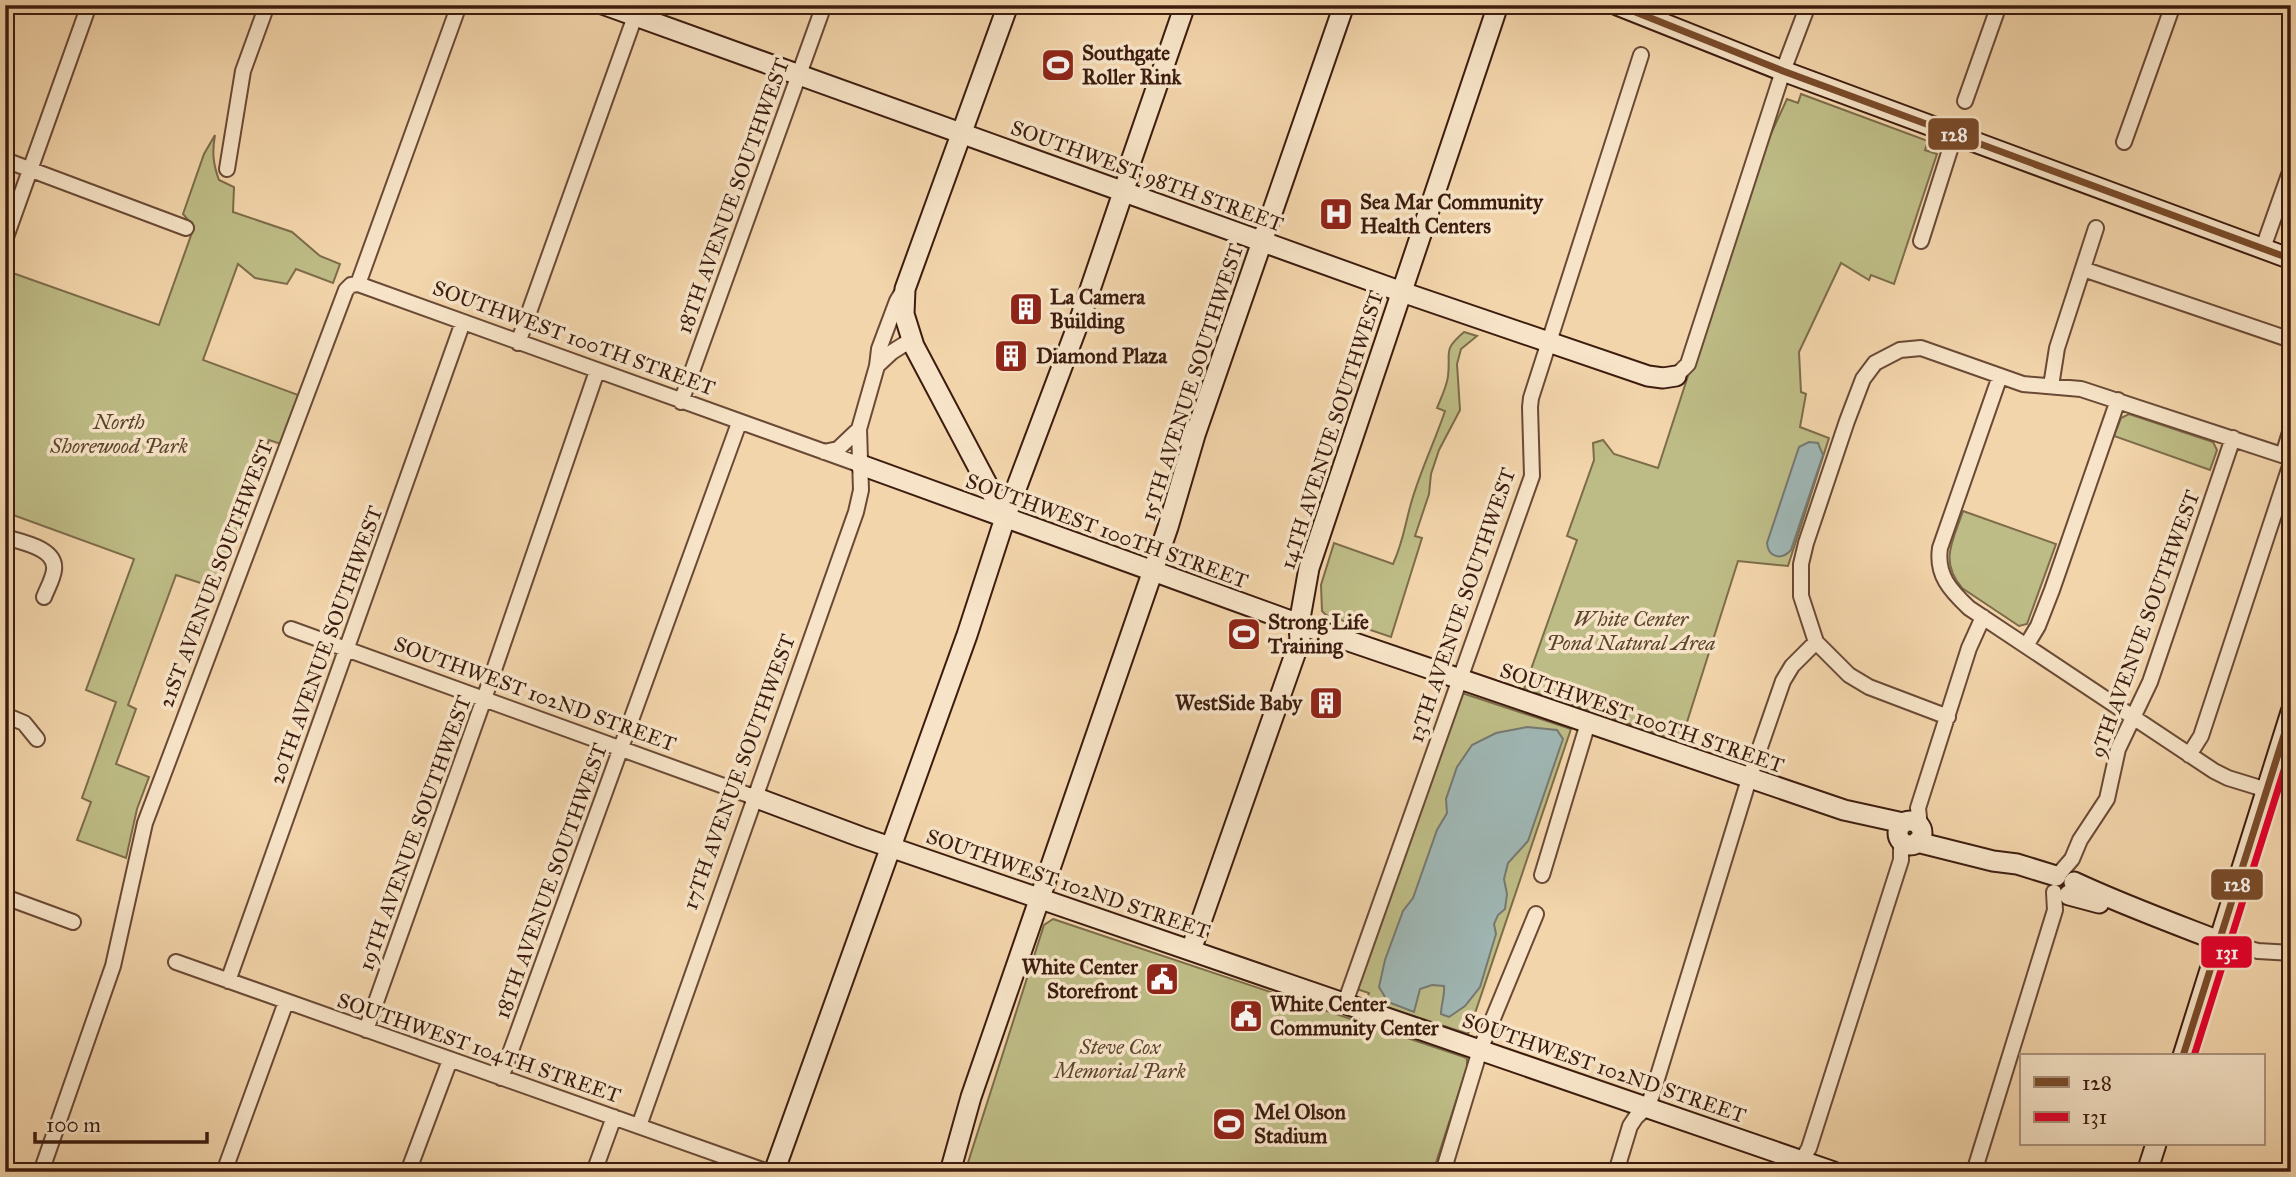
<svg xmlns="http://www.w3.org/2000/svg" width="2296" height="1177" viewBox="0 0 2296 1177" font-family="'IM FELL Great Primer',serif">
  <style>
    .green { fill: #bebc86; stroke: #7d6c4a; stroke-width: 2 }
    .water { fill: #9fb6b3; stroke: #777871; stroke-width: 2 }
    .lines { fill: none; stroke-linecap: round; stroke-linejoin: round }
    .street-casing { stroke: #6a4a36; stroke-width: 18 }
    .secondary-casing { stroke: #3c1c0f; stroke-width: 23 }
    .street { stroke: #f7e4c8; stroke-width: 14 }
    .secondary { stroke: #f7e4c8; stroke-width: 19 }
    .bus-1-casing { stroke: #f7e4c8; stroke-width: 12 }
    .bus-2-casing { stroke: #f7e4c8; stroke-width: 12 }
    .bus-1 { stroke: #7a4b2a; stroke-width: 7 }
    .bus-2 { stroke: #e4002b; stroke-width: 7 }
    .labels { text-anchor: middle; dominant-baseline: central; stroke-width: 7; stroke-linejoin: round; paint-order: stroke }
    .poi-label { font-size: 21px; font-weight: bold; fill: #3c1c0f; stroke: #f7e4c8; text-anchor: start }
    .street-label { font-size: 21px; fill: #3c1c0f; stroke: #f7e4c8 }
    .park-label { font-size: 21px; font-style: italic; fill: #5c442d; stroke: #f7e4c8 }
    .line-badge { stroke: #f7e4c8; stroke-width: 2.5 }
    .badge-label { font-size: 19px; text-anchor: middle; font-weight: bold; fill: #fff }
  </style>
  <rect width="100%" height="100%" fill="#f3d5ab"/>
  <filter id="stains"><feTurbulence type="fractalNoise" baseFrequency=".00286" numOctaves="4"/><feColorMatrix values="0 0 0 0 .2 0 0 0 0 .09 0 0 0 0 .02 0 0 0 .5 -.17"/></filter>
  <radialGradient id="worn" r=".72"><stop offset=".6" stop-color="#630" stop-opacity="0"/><stop offset="1" stop-color="#630" stop-opacity=".3"/></radialGradient>
  <!-- green -->
  <path class="green" d="M1801,94L1928,141L1925,150L1937,154L1894,284L1871,275L1869,280L1841,263L1799,352L1801,392L1806,394L1800,427L1829,438L1788,566L1738,561L1681,741L1524,689L1577,540L1567,536L1594,460L1593,443L1603,440L1614,454L1658,468L1757,164L1787,99L1798,103Z
    M215,135C212,152 213,164 219,180L234,187L233,212L292,232L320,256L340,264L333,283L296,269L287,284L255,278L238,264L203,360L301,396L284,445L269,440L216,588L176,575L128,705L136,709L116,764L149,777L137,809L126,858L77,840L91,802L82,798L116,702L86,690L134,559L5,512V285L10,272L159,325L194,227L183,214L204,154Z
    M1464,332L1477,336L1461,349L1457,364L1460,410L1439,450L1431,474L1429,494L1415,536L1422,538L1391,637L1326,615L1322,611L1321,585L1334,543L1393,564C1404,540 1405,523 1412,500C1421,469 1435,441 1445,411L1437,408C1441,398 1447,386 1448,376C1451,351 1442,351 1464,332Z
    M2129,414L2213,442L2217,450L2210,470L2114,436L2121,418Z
    M1963,511L2056,544L2027,624L2019,626L1962,588C1939,561 1953,541 1963,511Z
    M1462,693L1571,729L1468,1034L1366,1000L1369,993L1357,989Z
    M1053,919L1464,1057L1467,1059V1067L1433,1172H965L1044,925Z"/>
  <!-- water -->
  <path class="water" d="M1809,442L1818,443L1823,455L1791,550C1781,561 1768,557 1767,543L1799,447Z
    M1527,727L1557,730L1563,739L1528,841L1508,863L1504,879L1507,894L1505,909L1498,915L1494,924L1496,934L1480,987L1465,1006L1449,1017L1441,1014C1441,1004 1445,996 1444,986L1432,985L1420,989L1414,1012L1388,1002L1379,987L1385,960L1403,911L1413,898L1437,830L1447,813L1446,799L1457,767L1472,745L1496,733Z"/>
  <g class="lines">
    <!-- street casing -->
    <g class="street-casing">
      <path id="street" d="M1965,101L1999,5
        M2124,142L2173,5
        M5,160L186,228
        M227,169L243,71L267,5
        M5,240L89,5
        M1921,241L1955,134
        M2263,248L2291,169
        M2083,269L2291,340
        M358,284L861,465
        M518,343L639,5
        M877,366L892,352L911,340
        M1676,376L1688,364L1783,71L1808,5
        M2000,376L1940,548C1936,575 1950,590 1969,608L2214,771L2228,778L2267,790
        M2051,386L2057,348L2096,228
        M681,402L824,5
        M824,452L838,449L859,429
        M2283,455L2291,429
        M5,537C21,542 57,548 54,570C53,579 47,589 44,597
        M291,629L754,797
        M2026,646L2038,626L2052,590L2118,400
        M5,715L24,723L37,739
        M1948,717L1869,687L1849,675L1816,642L1801,596V564L1806,543L1847,421L1863,379L1875,363L1900,350L1921,348L2023,384L2081,389L2291,458
        M2189,755L2201,736L2291,463
        M1920,827L1918,808L1969,648L1983,617
        M2059,874L2072,859L2080,840L2107,799L2118,749L2150,682L2233,438
        M1542,875L1588,723
        M5,897L73,922
        M2219,941L2258,951L2291,953
        M176,962L768,1172
        M228,981L463,322
        M1345,1003L1532,476L1530,407L1531,398L1641,55
        M366,1030L484,699L597,371
        M501,1078L739,423
        M639,1126L856,512L861,490L859,429L877,366L879,349L897,301L903,291
        M41,1172L113,966L145,823L346,290L351,285L358,284L459,5
        M224,1172L286,1002
        M408,1172L450,1060
        M594,1172L614,1117
        M1443,1172L1480,1050L1536,914
        M1616,1172L1630,1126L1636,1117L1648,1106L1653,1092L1749,779L1783,681L1792,666L1816,642
        M1795,1172L1809,1148L1901,860V841
        M1974,1172L2055,910L2054,892"/>
    </g>
    <!-- secondary casing -->
    <g class="secondary-casing">
      <path id="secondary" d="M605,5L1402,292L1648,376L1663,378L1676,376
        M1617,5L1783,71L2291,259
        M861,465L1299,624L1844,810L1903,823
        M1005,518L914,346L904,314L905,289L1008,5
        M754,797L861,837L1834,1172
        M1898 833a12 12 0 1 1 24 0a12 12 0 1 1-24 0Z
        M1917,842L1993,861L2017,864L2056,876
        M2074,882C2121,904 2170,922 2219,941
        M2069,895L2099,903
        M1191,950L1300,640L1299,624L1309,568L1498,5
        M2183,1056L2291,712
        M774,1172L967,635L1005,518L1080,319L1131,169L1130,164L1185,5
        M950,1172L971,1097L1168,527L1195,435L1344,5
        M2147,1172L2156,1144"/>
    </g>
    <!-- street -->
    <use href="#street" class="street"/>
    <!-- secondary -->
    <use href="#secondary" class="secondary"/>
    <!-- bus-1 casing -->
    <g class="bus-1-casing">
      <path id="bus-1" d="M1618,5L1783,71L2291,259
        M2183,1056L2291,713"/>
    </g>
    <!-- bus-2 casing -->
    <g class="bus-2-casing">
      <path id="bus-2" d="M2194,1056L2291,748"/>
    </g>
    <!-- bus-1 -->
    <use href="#bus-1" class="bus-1"/>
    <!-- bus-2 -->
    <use href="#bus-2" class="bus-2"/>
  </g>
  <!-- icons -->
  <defs>
    <g id="stadium-square" transform="scale(1.75)"><rect x="-9" y="-9" width="18" height="18" rx="4" fill="#8f2418" stroke="#f7e4c8"/><path d="M0-5a6.5 5 0 1 0 0 10a6.5 5 0 1 0 0-10ZM-3.5-1.8h7v3.6h-7Z" fill="#fff"/></g>
    <g id="hospital-square" transform="scale(1.75)"><rect x="-9" y="-9" width="18" height="18" rx="4" fill="#8f2418" stroke="#f7e4c8"/><path d="M-5-5h3v3.5h4V-5h3V5h-3V1.5h-4V5h-3Z" fill="#fff"/></g>
    <g id="building-square" transform="scale(1.75)"><rect x="-9" y="-9" width="18" height="18" rx="4" fill="#8f2418" stroke="#f7e4c8"/><path d="M-4-6H4V6H1V3H-1V6H-4ZM-2.5-4.3h1.7v1.8h-1.7ZM.8-4.3h1.7v1.8H.8ZM-2.5-1h1.7V.8h-1.7ZM.8-1h1.7V.8H.8Z" fill="#fff"/></g>
    <g id="civic-square" transform="scale(1.75)"><rect x="-9" y="-9" width="18" height="18" rx="4" fill="#8f2418" stroke="#f7e4c8"/><path d="M-.6-6.5H3V-4.5H.6V-3L4-1V1h2V6H-6V1h2V-1L-.6-3ZM-1.2 2.5V6h2.4V2.5Z" fill="#fff"/></g>
  </defs>
  <g fill-rule="evenodd">
    <use href="#stadium-square" x="1058" y="65"/>
    <use href="#hospital-square" x="1336" y="214"/>
    <use href="#building-square" x="1026" y="309"/>
    <use href="#building-square" x="1011" y="356"/>
    <use href="#stadium-square" x="1244" y="634"/>
    <use href="#building-square" x="1326" y="703"/>
    <use href="#civic-square" x="1162" y="979"/>
    <use href="#civic-square" x="1246" y="1016"/>
    <use href="#stadium-square" x="1229" y="1124"/>
  </g>
  <g class="labels">
    <!-- poi labels -->
    <g class="poi-label">
      <text x="1082" y="53">Southgate<tspan x="1082" dy="24">Roller Rink</tspan></text>
      <text x="1360" y="202">Sea Mar Community<tspan x="1360" dy="24">Health Centers</tspan></text>
      <text x="1050" y="297">La Camera<tspan x="1050" dy="24">Building</tspan></text>
      <text x="1036" y="356">Diamond Plaza</text>
      <text x="1268" y="622">Strong Life<tspan x="1268" dy="24">Training</tspan></text>
      <text x="1302" y="703" text-anchor="end">WestSide Baby</text>
      <text x="1138" y="967" text-anchor="end">White Center<tspan x="1138" dy="24">Storefront</tspan></text>
      <text x="1270" y="1004">White Center<tspan x="1270" dy="24">Community Center</tspan></text>
      <text x="1254" y="1112">Mel Olson<tspan x="1254" dy="24">Stadium</tspan></text>
    </g>
    <!-- street labels -->
    <g class="street-label">
      <text transform="translate(1147 176) rotate(20)">SOUTHWEST 98TH STREET</text>
      <text transform="translate(733 196) rotate(-70)">18TH AVENUE SOUTHWEST</text>
      <text transform="translate(574 338) rotate(20)">SOUTHWEST 100TH STREET</text>
      <text transform="translate(1192 382) rotate(-72)">15TH AVENUE SOUTHWEST</text>
      <text transform="translate(1332 430) rotate(-72)">14TH AVENUE SOUTHWEST</text>
      <text transform="translate(1107 531) rotate(20)">SOUTHWEST 100TH STREET</text>
      <text transform="translate(216 574) rotate(-69)">21ST AVENUE SOUTHWEST</text>
      <text transform="translate(1462 605) rotate(-71)">13TH AVENUE SOUTHWEST</text>
      <text transform="translate(2145 624) rotate(-70)">9TH AVENUE SOUTHWEST</text>
      <text transform="translate(326 645) rotate(-70)">20TH AVENUE SOUTHWEST</text>
      <text transform="translate(535 694) rotate(20)">SOUTHWEST 102ND STREET</text>
      <text transform="translate(1642 718) rotate(19)">SOUTHWEST 100TH STREET</text>
      <text transform="translate(739 772) rotate(-70)">17TH AVENUE SOUTHWEST</text>
      <text transform="translate(415 833) rotate(-70)">19TH AVENUE SOUTHWEST</text>
      <text transform="translate(551 881) rotate(-70)">18TH AVENUE SOUTHWEST</text>
      <text transform="translate(1068 884) rotate(19)">SOUTHWEST 102ND STREET</text>
      <text transform="translate(479 1048) rotate(19)">SOUTHWEST 104TH STREET</text>
      <text transform="translate(1604 1068) rotate(19)">SOUTHWEST 102ND STREET</text>
    </g>
    <!-- park labels -->
    <g class="park-label">
      <text x="119" y="422">North<tspan x="119" dy="24">Shorewood Park</tspan></text>
      <text x="1631" y="619">White Center<tspan x="1631" dy="24">Pond Natural Area</tspan></text>
      <text x="1120" y="1047">Steve Cox<tspan x="1120" dy="24">Memorial Park</tspan></text>
    </g>
  </g>
  <g class="line-badge">
    <rect x="1927" y="117" width="53" height="34" rx="7" fill="#7a4b2a"/>
    <rect x="2210" y="868" width="54" height="33" rx="7" fill="#7a4b2a"/>
    <rect x="2200" y="935" width="53" height="34" rx="7" fill="#e4002b"/>
  </g>
  <g class="badge-label">
    <text x="1954" y="141">128</text>
    <text x="2237" y="891">128</text>
    <text x="2227" y="959">131</text>
  </g>
  <!-- margin -->
  <rect width="2296" height="1177" fill="none" stroke="#f3d5ab" stroke-width="28"/>
  <rect x="7" y="7" width="2282" height="1163" fill="none" stroke="#3c1c0f" stroke-width="3.5"/>
  <rect x="14" y="14" width="2268" height="1149" fill="none" stroke="#3c1c0f" stroke-width="2"/>
  <!-- legend -->
  <rect x="2020" y="1054" width="245" height="91" fill="#f7e4c8" stroke="#ac947e" stroke-width="2"/>
  <rect x="2034" y="1077" width="35" height="10" fill="#7a4b2a" stroke="#ac947e" stroke-width="2"/>
  <text x="2082" y="1090" font-size="21" fill="#3c1c0f">128</text>
  <rect x="2034" y="1112" width="35" height="10" fill="#e4002b" stroke="#ac947e" stroke-width="2"/>
  <text x="2082" y="1124" font-size="21" fill="#3c1c0f">131</text>
  <!-- scale -->
  <path d="M35 1132v10h172v-10" fill="none" stroke="#3c1c0f" stroke-width="3.5"/>
  <text x="46" y="1132" font-size="21" fill="#3c1c0f" stroke="#f7e4c8" stroke-width="5" paint-order="stroke">100 m</text>
  <rect width="100%" height="100%" filter="url(#stains)"/>
  <rect width="100%" height="100%" fill="url(#worn)"/>
</svg>
